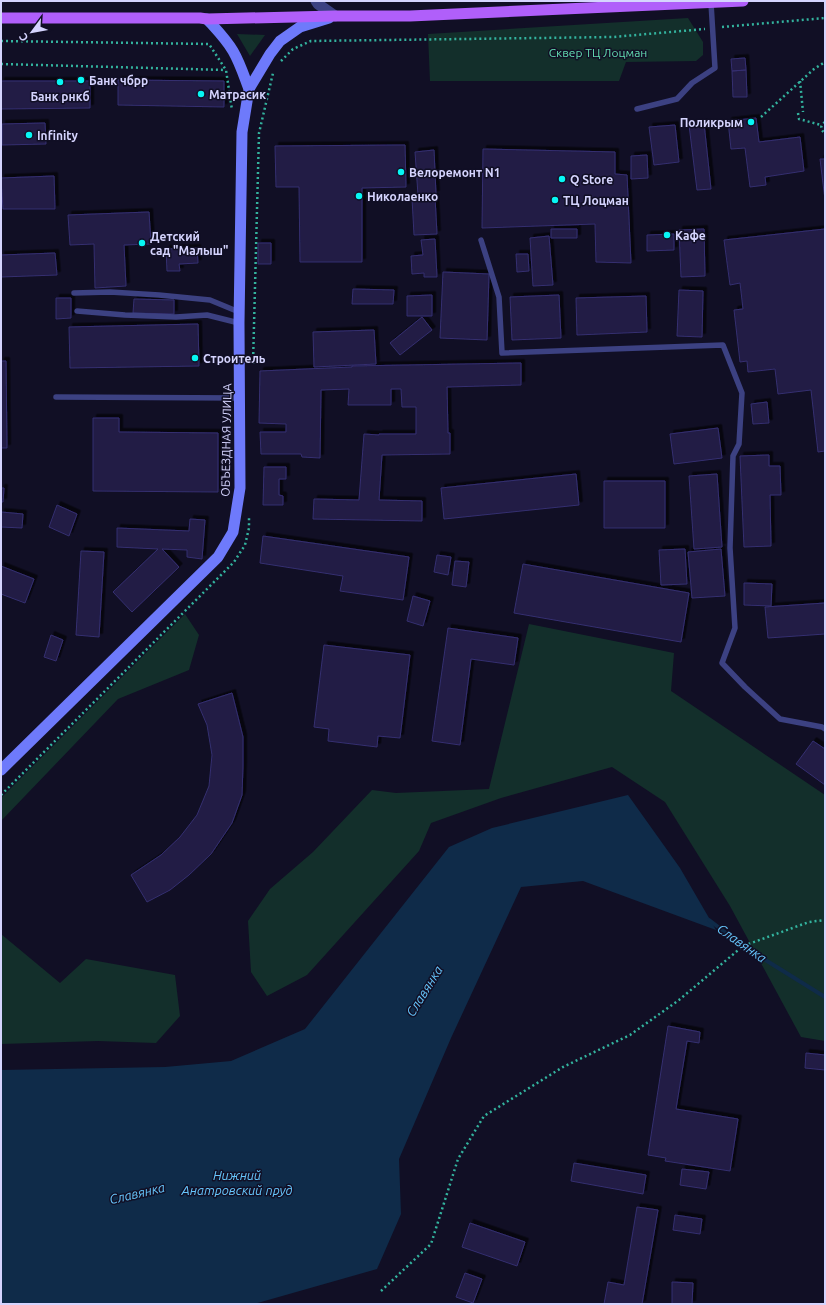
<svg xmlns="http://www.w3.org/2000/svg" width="826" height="1305" viewBox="0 0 826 1305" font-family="Ubuntu,sans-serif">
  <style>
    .green { fill: #132f2b }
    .water { fill: #0f2b49 }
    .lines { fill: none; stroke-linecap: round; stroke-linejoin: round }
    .stream { stroke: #0f2b49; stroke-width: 4 }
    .building { fill: #201c45; stroke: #352f70; filter: url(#shadow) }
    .path { stroke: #33b39e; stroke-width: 2.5; stroke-dasharray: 2 3; stroke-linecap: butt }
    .service { stroke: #3c4182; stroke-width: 5.5 }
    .minor { stroke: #3c4182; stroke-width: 11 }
    .secondary { stroke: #6e7afb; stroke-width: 11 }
    .primary { stroke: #b05ffa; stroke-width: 11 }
    .poi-dot { fill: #07f7f5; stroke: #110f25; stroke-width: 1.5 }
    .labels { text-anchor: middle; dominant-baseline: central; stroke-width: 3; stroke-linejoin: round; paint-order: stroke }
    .park-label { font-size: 12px; fill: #62dcb1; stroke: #110f25 }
    .poi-label { font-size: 12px; font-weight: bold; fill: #d5d4fe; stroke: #110f25; text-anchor: start }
    .street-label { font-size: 12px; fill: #d5d4fe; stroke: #110f25 }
    .water-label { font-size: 13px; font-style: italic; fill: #66c5fb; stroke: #110f25 }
  </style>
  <defs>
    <filter id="shadow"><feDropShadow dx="3.5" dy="-3.5" stdDeviation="0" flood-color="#0009"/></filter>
  </defs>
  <rect width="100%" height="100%" fill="#110f25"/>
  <!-- green -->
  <path class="green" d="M688,18L703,42V55L696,61L626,62L619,81H430L428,34Z
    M237,34L265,35L250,56Z
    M185,614L199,635L189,670L118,699L1,821V798Z
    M529,624L674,653L671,691L825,795V1041L801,1037L730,906L665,802L612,767L501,798L431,823L419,851L307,975L267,996L251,972L248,921L270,889L313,852L372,790L396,793L489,789Z
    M1,934L60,983L86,959L175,975L180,1016L156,1043L98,1041L1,1044Z"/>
  <!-- water -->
  <path class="water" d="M628,795L680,868L716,930L583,881L521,887L451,1038L399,1159L401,1214L377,1269L254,1304H1V1070L165,1067L231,1061L305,1029L449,847L492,828Z"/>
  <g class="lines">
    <!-- stream -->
    <path class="stream" d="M709,920L743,946L825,997"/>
  </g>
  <!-- building -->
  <path class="building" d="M745,58L746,70L732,71L731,59Z
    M746,70L747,97H733L732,71Z
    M118,80L224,81V107L118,105Z
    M1,81H90V108L1,109Z
    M756,118L759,142L800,137L804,171L765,177L766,185L750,187L745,148L731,149L728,121Z
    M45,123L46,144L2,145V124Z
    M704,123L711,189L697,190L689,125Z
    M675,125L679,162L654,165L649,127Z
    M405,145L406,187L362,188V262H300L299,187H276L275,146Z
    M483,149L615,152V174L627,175L631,263L596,262L595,224L482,228Z
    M434,150L436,194L418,195L415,152Z
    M647,155L648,178L631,179V156Z
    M820,159H825V200Z
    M54,176L55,209H3L1,178Z
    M435,197L437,234L414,235L412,198Z
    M149,212L151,244L124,245L126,286L95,288L94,244L70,245L68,215Z
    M551,229H577V238H551Z
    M704,229L705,276L681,277L679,230Z
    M825,229V451L818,452L811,390L778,394L775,369L748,372L747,361L740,362L734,310L743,309L740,283L730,285L724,240Z
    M674,234V250L647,251V235Z
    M549,236L553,285L533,286L530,238Z
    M435,239L437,277H424V273L412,274L411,256L423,255L421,240Z
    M258,243H271V264H258Z
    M197,248L198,263L179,264L180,271H167L166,249Z
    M55,253L57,275L1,277V255Z
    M516,254H528L529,271L517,272Z
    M443,272L489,274L487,340L440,338Z
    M353,289L394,290L393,304H352Z
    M679,290L703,291L702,337L677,336Z
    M432,295V316H407V296Z
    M559,295L561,338L512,340L510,297Z
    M646,296L647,332L577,335L576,298Z
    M56,298H71V318L56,319Z
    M134,299L174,300V314L133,313Z
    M422,317L432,330L400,355L390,343Z
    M198,324L199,366L70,368L69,327Z
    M374,330L376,364L314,367L313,332Z
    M1,361H6L7,448H1Z
    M521,363V385L447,387L448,433H450V454L382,455L379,500L422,501V521L313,519L314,499L359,500L364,434L379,435V434H416V407H402L401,389H391V405H348L349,389L321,390L320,458L302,457L301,454H261L260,432H286V424L259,423L260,371L352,367V366Z
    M767,402L769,423L753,424L751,404Z
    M93,418H119V432L218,433V492L93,491Z
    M718,428L722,458L674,464L670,434Z
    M769,455V466H780L781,495H770L771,546L744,547L740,456Z
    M264,467H286V479H279V495L283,496V505H263Z
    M576,474L579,505L444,519L441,488Z
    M717,474L722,547L694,549L689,476Z
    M604,481H665V528H604Z
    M1,488H4L3,502H1Z
    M57,505L77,514L69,536L49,527Z
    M1,512L23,514L22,528L1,527Z
    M190,519L205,520L202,559L187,557V550L162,549L179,567L132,612L113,592L158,549L117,547V528L189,531Z
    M263,536L409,557L403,600L340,591L343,576L260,563Z
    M685,549L687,584L661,585L659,550Z
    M721,549L725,596L692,598L688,552Z
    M81,551L104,552L99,637L76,635Z
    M437,555L451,557L448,575L434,572Z
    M455,561L469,562L466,587L452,585Z
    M523,564L689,593L681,642L514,613Z
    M1,566L34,579L25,603L1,594Z
    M744,583L772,584L771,606L744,605Z
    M413,596L430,601L423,626L407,621Z
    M825,603V634L768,638L765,607Z
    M448,628L518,638L514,665L471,659L460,745L432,741Z
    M51,635L63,640L56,661L44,657Z
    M324,645L410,655L400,738L378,736L377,747L328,741L329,729L314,727Z
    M232,693L243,737V766L242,795L232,823L211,854L189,875L170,890L147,902L131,875L161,855L180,837L197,815L209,786L212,755L207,725L198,704Z
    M813,741L825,749V785L796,764Z
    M668,1026L700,1032L699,1043L687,1041L676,1109L738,1119L730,1171L665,1161L666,1158L648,1155Z
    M806,1053L825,1055V1070L805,1068Z
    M574,1163L646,1175L643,1194L571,1181Z
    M682,1169L709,1172L706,1189L680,1185Z
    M637,1207L658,1210L642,1304H604L608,1282L624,1285Z
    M675,1215L702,1219L700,1234L673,1230Z
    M470,1223L525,1242L517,1266L462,1247Z
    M465,1273L482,1279L473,1303L456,1297Z
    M672,1282L693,1283L692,1304H672Z"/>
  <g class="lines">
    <!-- path -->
    <path class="path" d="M722,27L825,18
      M1,41L209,44L226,70L232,110
      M281,61L293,49L311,41L613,37L705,29
      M1,64L226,70
      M800,81L803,112
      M798,113L799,119L821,125
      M761,117L814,69L825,62
      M825,122C820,125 820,130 825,133
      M253,364L259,133L273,73
      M1,795L234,562L245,545L249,528V517
      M381,1291L431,1244L458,1159L484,1116L563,1067L630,1035L679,1000L743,946L809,922L825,920"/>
    <!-- service -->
    <path class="service" d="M637,109L677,99L692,83L715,68L711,3
      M481,240L499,297L502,353L723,345L742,393L739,444L733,456L730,548L735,628L722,663L745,687L780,719L822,727L825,729
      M74,293L110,292L159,295L210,300L239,312
      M77,311L125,315L176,317L207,315L239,323
      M56,397L240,398"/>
    <!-- minor -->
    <path class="minor" d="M316,1L318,4L335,16"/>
    <!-- secondary -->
    <path class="secondary" d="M207,19C216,29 226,39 233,51C240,63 244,76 249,89
      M1,770L218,557L233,532L240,488L239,323L242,132L249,89L270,54L280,41L300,27L329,18"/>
    <!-- primary -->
    <path class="primary" d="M1,18H200L207,19L335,16H410L743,1"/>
  </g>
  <!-- markers -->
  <g class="poi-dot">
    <circle cx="81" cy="80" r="4"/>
    <circle cx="60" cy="82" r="4"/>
    <circle cx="201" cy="94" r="4"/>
    <circle cx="751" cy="122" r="4"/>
    <circle cx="29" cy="135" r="4"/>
    <circle cx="401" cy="172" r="4"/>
    <circle cx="562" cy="179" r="4"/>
    <circle cx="359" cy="196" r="4"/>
    <circle cx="555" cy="200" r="4"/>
    <circle cx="667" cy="235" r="4"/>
    <circle cx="142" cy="243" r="4"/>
    <circle cx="195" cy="358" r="4"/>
  </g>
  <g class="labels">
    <!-- park labels -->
    <g class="park-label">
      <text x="598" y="52">Сквер ТЦ Лоцман</text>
    </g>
    <!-- poi labels -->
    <g class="poi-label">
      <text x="89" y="80">Банк чбрр</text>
      <text x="209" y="94">Матрасик</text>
      <text x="60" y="96" text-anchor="middle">Банк рнкб</text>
      <text x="743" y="122" text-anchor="end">Поликрым</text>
      <text x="37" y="135">Infinity</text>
      <text x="409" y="172">Велоремонт N1</text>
      <text x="570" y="179">Q Store</text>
      <text x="367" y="196">Николаенко</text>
      <text x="563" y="200">ТЦ Лоцман</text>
      <text x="675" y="235">Кафе</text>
      <text x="150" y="236">Детский<tspan x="150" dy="14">сад "Малыш"</tspan></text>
      <text x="203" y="358">Строитель</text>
    </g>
    <!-- street labels -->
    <g class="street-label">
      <text transform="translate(226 440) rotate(-89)">ОБЪЕЗДНАЯ УЛИЦА</text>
    </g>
    <!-- water labels -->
    <g class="water-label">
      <text transform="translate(742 943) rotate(35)">Славянка</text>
      <text transform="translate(424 991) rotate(-58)">Славянка</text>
      <text x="237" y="1175">Нижний<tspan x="237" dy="15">Анатровский пруд</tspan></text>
      <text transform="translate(137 1193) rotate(-13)">Славянка</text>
    </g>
  </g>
  <!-- border -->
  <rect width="826" height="1305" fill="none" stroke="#d5d4fe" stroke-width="4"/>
  <!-- north arrow -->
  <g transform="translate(32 32) rotate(238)" stroke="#110f25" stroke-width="3" paint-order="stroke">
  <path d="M0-3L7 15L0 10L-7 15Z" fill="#d5d4fe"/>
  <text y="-6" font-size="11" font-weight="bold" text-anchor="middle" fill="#d5d4fe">С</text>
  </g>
</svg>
